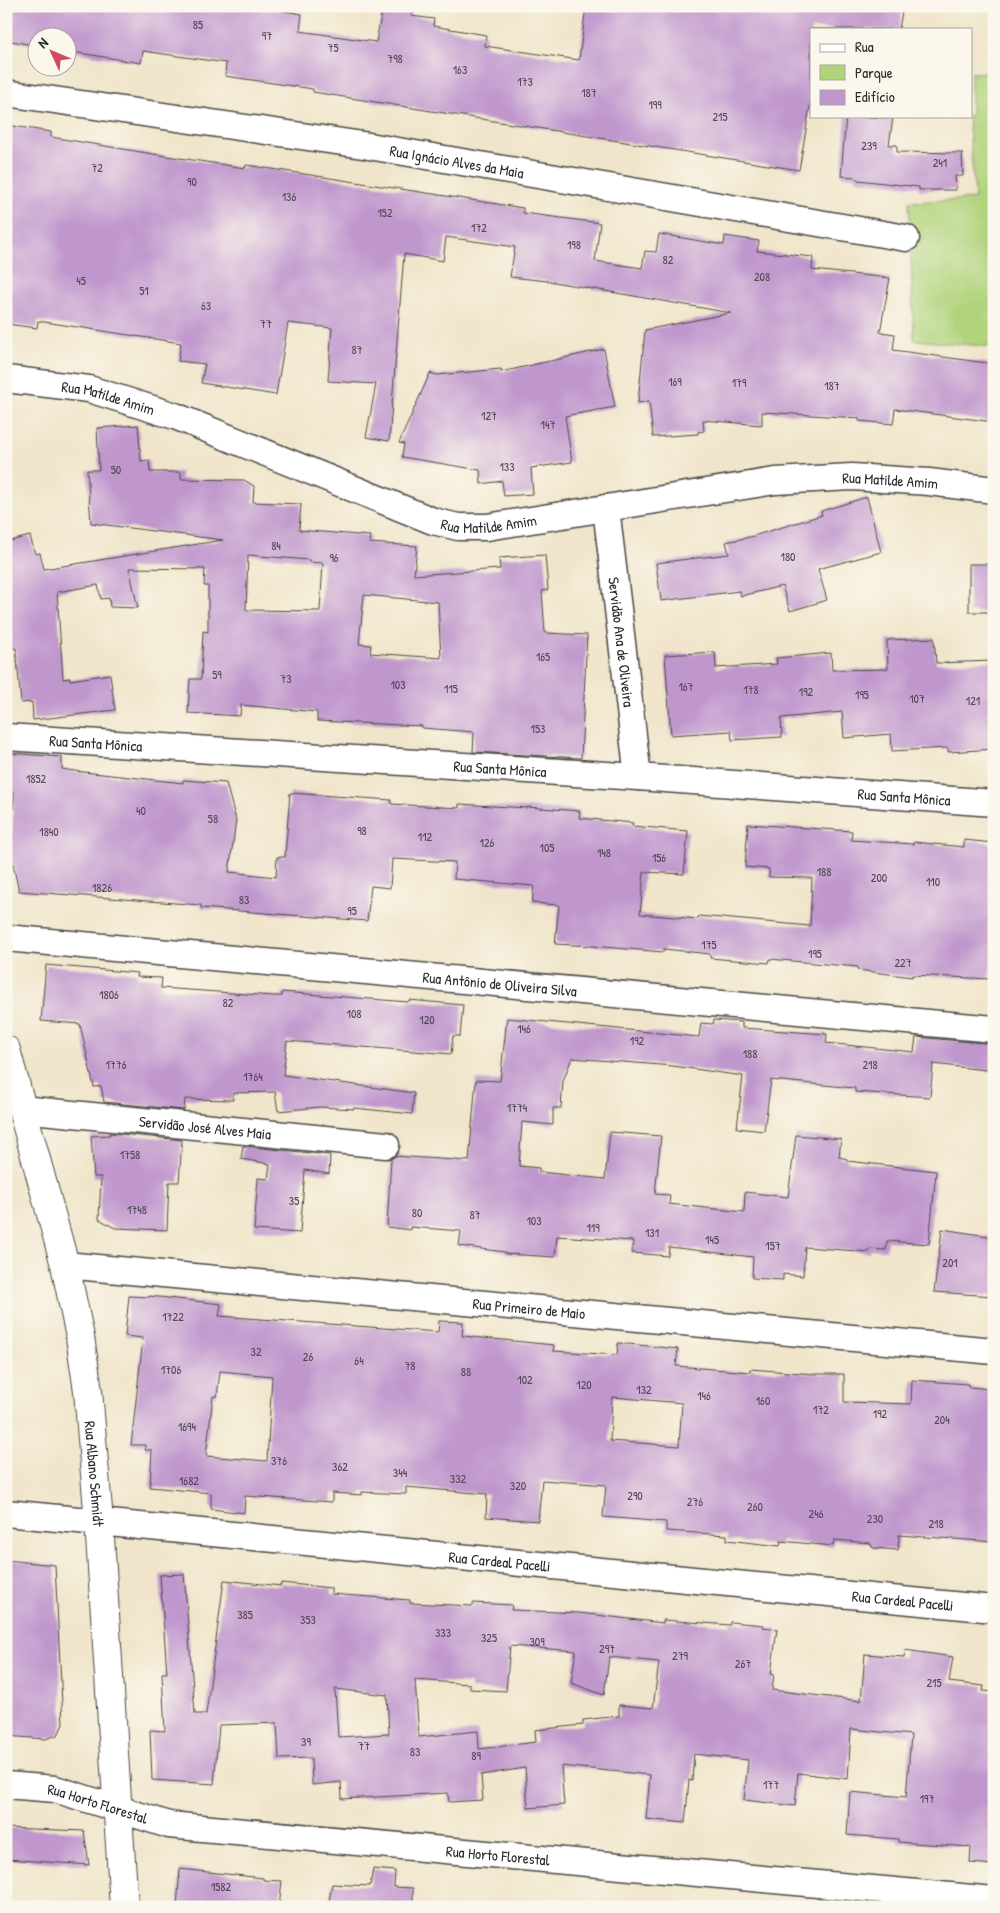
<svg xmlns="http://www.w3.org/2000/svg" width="1000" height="1913" viewBox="0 0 1000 1913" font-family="'Patrick Hand',sans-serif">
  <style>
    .green { fill: #b0d37c; stroke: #6e7f54 }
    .building { fill: #c097cd; fill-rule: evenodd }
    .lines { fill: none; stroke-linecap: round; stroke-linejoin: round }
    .minor-casing { stroke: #494743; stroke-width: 29 }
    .primary-casing { stroke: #494743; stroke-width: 30 }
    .minor { stroke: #fff; stroke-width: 26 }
    .primary { stroke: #fff; stroke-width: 28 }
    .labels { text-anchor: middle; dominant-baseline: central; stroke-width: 4; stroke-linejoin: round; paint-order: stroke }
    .number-label { font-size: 12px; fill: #504654 }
    .street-label { font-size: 15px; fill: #2b2b2b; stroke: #fbf7ec }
  </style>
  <rect width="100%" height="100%" fill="#fbf7ec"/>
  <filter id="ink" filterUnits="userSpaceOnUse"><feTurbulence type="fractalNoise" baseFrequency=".02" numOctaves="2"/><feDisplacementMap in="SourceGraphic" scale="10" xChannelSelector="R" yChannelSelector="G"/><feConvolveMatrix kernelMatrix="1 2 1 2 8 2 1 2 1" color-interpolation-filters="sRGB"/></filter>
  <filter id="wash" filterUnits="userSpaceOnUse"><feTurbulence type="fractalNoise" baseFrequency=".0096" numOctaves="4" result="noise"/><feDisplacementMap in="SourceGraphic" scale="20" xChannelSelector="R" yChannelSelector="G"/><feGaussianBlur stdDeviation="1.12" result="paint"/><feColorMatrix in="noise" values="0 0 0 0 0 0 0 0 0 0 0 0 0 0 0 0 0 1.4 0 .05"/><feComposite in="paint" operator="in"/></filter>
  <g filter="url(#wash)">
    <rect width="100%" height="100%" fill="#f0e5ca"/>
    <!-- green -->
    <path class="green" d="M994,72V347L914,340L909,202L975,199L968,116H971V73Z"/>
    <g id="blocks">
      <!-- building -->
      <path class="building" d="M6,6H256L302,14L300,31L376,42L383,6H413L411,16L434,19L433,26L486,35L485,46L579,60L586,6L618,11L619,6H903L899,29H811V101L799,170L313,92V89L225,76L226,63L143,51L141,63L73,52L68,51V38H38V46L6,40Z
        M846,116L893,118L889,145H897V152L962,153L963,176H955L956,190H919V187L858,180L855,177L841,176Z
        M6,125L51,132V137L147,153L245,168L246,165L523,208V213L600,223L595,261L642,268L645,251L656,252L659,234L724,245L725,236L759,241L757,251L813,257L812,270L890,278L880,332L895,334L893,350L994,364V422L895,409L893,424L859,421V418L762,412V425L703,420L704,431L698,432V434L653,437L649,401L638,403L645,330L731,313L548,281L510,277L515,247L446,237L443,261L404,254L389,441L366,437L376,384L328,381L332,328L288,323L276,395L201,383L205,364L178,361L181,343L38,321L37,328L6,324Z
        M604,349L615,407L565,416L572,462L531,468L533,494L504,496L502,481L481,484L480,470L402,457L404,444L399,443L430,373L437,375L501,369V372Z
        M138,425L141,461L149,460L150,472H181V479L244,480L254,486L253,502L301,504L299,530L370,536L369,543L417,546L414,575L500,569L499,558L545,555L548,590L542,591L545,633L587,635L581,758L473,752L474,732L422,728V726L317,721V712L241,705L240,716L188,713L190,679H201L203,631L208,632V586H204L205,569L129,568L138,608L110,607L109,598L101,599L98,585L57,592L63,679L70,678V680L110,674L115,710L33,720L32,702L21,703L16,648L9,649L6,611V542L30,536L35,554L40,553L44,569L223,540L91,523L87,470H99L97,428ZM248,555L309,560V562L323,563L320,611L246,610ZM364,595L438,602L441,658L370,653L371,645L359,644Z
        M867,497L881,552L818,569L827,600L790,611L782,586L741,596L739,591L661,601L656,563L729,554L726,542L750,537L822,515L821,511Z
        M969,564H994V612H969Z
        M934,638L936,663L994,661V749L948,752V748L892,751L891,734L844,738L842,712L781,718L782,737L732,740L731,731L671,735L665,655L715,652L716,668L777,664L776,658L831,653L832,670L888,669L887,640Z
        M6,753L62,757V769L75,771L183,783V780L226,783L236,820L229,872L276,877L277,857H285L290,793L391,800V804L459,808V804L527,808V807L580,811L579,818L633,823L632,826L688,831L684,874L644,872L640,914L698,919L699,916L810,926L812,878L769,877V869L745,867L748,824L852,831L851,840L913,844L914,842L964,847V840L994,843V963L991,962L989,979L912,975V977L858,970V967L770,959L769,963L710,958V954L664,949L663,952L592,946L555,944L559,905L532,903L534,886L454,879L455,862L392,859L390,888L371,886L367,921L201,908V905L19,891L11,856L14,792H6Z
        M46,965L138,973L137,977L162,978L161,988L274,996H282V992L408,1002L409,1000L463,1005L460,1036H453L451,1054L287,1041L283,1075L414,1093L412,1114L354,1108V1109L320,1107L278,1111L275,1092L233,1093V1100L185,1099L184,1110L104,1102L101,1086L94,1087L80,1024L41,1021Z
        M507,1018L699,1037L701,1023L713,1024L714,1020L742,1022V1028L827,1034L826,1043L914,1052L916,1037L994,1044V1071L933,1064L930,1097L855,1092V1088L771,1080L764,1131L737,1128L743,1076L673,1066L572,1058L563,1081L561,1108H553V1125L522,1122L519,1166L539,1168V1172L605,1179L610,1132L661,1136L655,1194L670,1195L669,1204L744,1212L745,1192L788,1197L796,1135L841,1139L839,1157L847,1159V1161L936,1171L929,1244L887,1241L886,1250L869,1249V1252L805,1247L803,1276L783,1274V1280L752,1278L753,1257L669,1247L668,1256L632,1253L633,1241L557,1236L555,1257L505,1254V1252L459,1246L461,1231L410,1227V1230L387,1227L391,1159L395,1156L469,1161L476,1080L500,1081Z
        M109,1133L182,1140L179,1182H169L167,1230L115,1228L99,1219L101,1177H94L91,1136L110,1135Z
        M243,1146L330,1155L329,1174L305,1170L300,1233L254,1230L258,1178L268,1179L270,1164L241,1159Z
        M942,1229L994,1237V1296L934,1292Z
        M129,1296L150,1297V1296L221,1304L219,1316L438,1332L439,1321L463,1322L462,1336L554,1345L553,1351L617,1355L618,1343L678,1349L676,1366L750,1372V1369L814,1374H844V1402L911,1404L912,1380L968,1384V1387L994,1389V1542L899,1535L898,1550L873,1548L870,1543L834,1540L833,1546L781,1541L780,1546L727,1540V1535L666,1531V1522L603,1517L606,1485L542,1480L538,1521L486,1517L487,1494L406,1487V1494L362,1492V1495L332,1493V1502L245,1496L244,1513L211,1509V1493L150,1487L152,1450H145V1445H131L143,1338L125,1336ZM220,1371L272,1376L267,1461L206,1456L213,1396L217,1397ZM612,1397L682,1403L679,1446L610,1441Z
        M6,1560L55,1565L63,1724L58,1735L45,1739L6,1736Z
        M184,1574L195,1714H206L224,1580L281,1586V1583L331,1588V1594L410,1600V1603L473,1606V1603L512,1605L511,1610L579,1613L663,1623V1620L730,1625V1622L764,1625L763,1627L777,1629L771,1674H774L772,1690L861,1701L865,1654L904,1657L905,1650L953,1657L949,1682L984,1686L983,1691L994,1692V1865L970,1863L971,1847L898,1842V1839L847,1835L850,1792L906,1797L911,1735L851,1729L848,1779L798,1773L795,1806L744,1800L748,1760L694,1754L692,1781L689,1780L685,1823L646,1819L650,1775L561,1766L564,1805L528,1808L525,1768L481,1775L483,1800L449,1802L448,1793L342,1799L341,1782L312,1785L311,1758L279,1759L277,1723L219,1725L214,1784L152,1780L150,1730L165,1731L162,1673H167L160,1575ZM510,1646L576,1651L571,1683L604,1695L609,1657L659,1662L653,1708L619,1705V1716L583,1720V1725L535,1730L536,1742L479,1749L478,1731L419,1737L415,1680L470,1684V1689L506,1691ZM335,1689L387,1695L389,1734L338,1737Z
        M6,1828L84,1831L89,1865L6,1859Z
        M180,1869L263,1878V1880L282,1881L279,1907H177Z
        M373,1869L395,1871L394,1887L413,1888V1907H328L332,1884L370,1886Z"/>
    </g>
  </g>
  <g filter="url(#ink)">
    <use href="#blocks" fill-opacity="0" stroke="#494743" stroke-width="1"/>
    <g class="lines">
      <!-- minor casing -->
      <g class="minor-casing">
        <g id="minor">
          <path id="s1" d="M6,93L363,145L906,238"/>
          <path id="s2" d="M6,379L89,389L175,416L433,521L458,527H487L775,481L852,477L929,482L994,490"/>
          <path id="s3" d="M606,508L638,777"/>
          <path id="s4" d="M6,737L638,777L994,803"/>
          <path id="s5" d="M6,938L994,1029"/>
          <path id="s6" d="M22,1109L386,1145"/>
          <path id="s7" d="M65,1265L994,1351"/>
          <path id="s8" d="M6,1513L994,1609"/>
          <path id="s9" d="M6,1785L55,1789L169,1825L994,1900"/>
        </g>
      </g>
      <!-- primary casing -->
      <g class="primary-casing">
        <g id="primary">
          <path id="s10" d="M6,1050L65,1265L80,1337L88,1391L99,1522L124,1907"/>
        </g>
      </g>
      <!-- minor -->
      <use href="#minor" class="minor"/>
      <!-- primary -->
      <use href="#primary" class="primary"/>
    </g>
  </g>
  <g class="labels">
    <!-- number labels -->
    <g class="number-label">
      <text x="198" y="24">85</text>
      <text x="267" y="35">97</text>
      <text x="333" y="47">75</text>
      <text x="395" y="58">798</text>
      <text x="460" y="69">163</text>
      <text x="525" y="81">173</text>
      <text x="589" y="92">187</text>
      <text x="655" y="104">199</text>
      <text x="720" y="116">215</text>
      <text x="869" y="145">239</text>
      <text x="940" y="162">241</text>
      <text x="97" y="167">72</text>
      <text x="192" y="181">90</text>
      <text x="289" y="196">136</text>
      <text x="385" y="212">152</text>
      <text x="479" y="227">172</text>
      <text x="574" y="244">198</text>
      <text x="668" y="259">82</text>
      <text x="762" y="276">208</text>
      <text x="81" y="280">45</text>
      <text x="144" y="290">51</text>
      <text x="206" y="305">63</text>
      <text x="266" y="323">77</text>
      <text x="357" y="349">87</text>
      <text x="675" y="381">169</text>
      <text x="739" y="382">179</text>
      <text x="832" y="385">187</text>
      <text x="489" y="415">127</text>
      <text x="548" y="424">147</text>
      <text x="507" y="466">133</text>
      <text x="116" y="469">50</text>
      <text x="276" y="545">84</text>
      <text x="788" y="556">180</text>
      <text x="334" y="557">96</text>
      <text x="543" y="656">165</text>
      <text x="217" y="674">59</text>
      <text x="286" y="678">73</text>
      <text x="398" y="684">103</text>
      <text x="686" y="686">167</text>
      <text x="451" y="688">115</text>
      <text x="751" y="689">178</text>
      <text x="806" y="691">192</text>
      <text x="862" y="694">195</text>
      <text x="917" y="698">107</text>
      <text x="973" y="700">121</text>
      <text x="538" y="728">153</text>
      <text x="36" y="778">1852</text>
      <text x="141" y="810">40</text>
      <text x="213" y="818">58</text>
      <text x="362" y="830">98</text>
      <text x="49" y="831">1840</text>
      <text x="425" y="836">112</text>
      <text x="487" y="842">126</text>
      <text x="547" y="847">105</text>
      <text x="604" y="852">148</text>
      <text x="659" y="857">156</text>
      <text x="824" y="871">188</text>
      <text x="879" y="877">200</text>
      <text x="933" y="881">110</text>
      <text x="102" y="887">1826</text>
      <text x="244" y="899">83</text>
      <text x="352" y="910">95</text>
      <text x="709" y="944">175</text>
      <text x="815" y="953">195</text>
      <text x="903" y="962">227</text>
      <text x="109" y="994">1806</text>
      <text x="228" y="1002">82</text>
      <text x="354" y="1013">108</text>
      <text x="427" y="1019">120</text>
      <text x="524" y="1028">146</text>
      <text x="637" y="1040">192</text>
      <text x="750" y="1053">188</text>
      <text x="116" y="1064">1776</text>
      <text x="870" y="1064">218</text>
      <text x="253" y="1076">1764</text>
      <text x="517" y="1107">1774</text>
      <text x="130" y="1154">1758</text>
      <text x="294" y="1200">35</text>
      <text x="137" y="1209">1748</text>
      <text x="417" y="1212">80</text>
      <text x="475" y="1214">87</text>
      <text x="534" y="1220">103</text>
      <text x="593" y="1227">119</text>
      <text x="652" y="1232">131</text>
      <text x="712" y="1239">145</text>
      <text x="773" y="1245">157</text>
      <text x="950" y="1262">201</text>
      <text x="173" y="1316">1722</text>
      <text x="256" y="1351">32</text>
      <text x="308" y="1356">26</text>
      <text x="359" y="1360">64</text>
      <text x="410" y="1365">78</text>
      <text x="171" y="1369">1706</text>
      <text x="466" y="1371">88</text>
      <text x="525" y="1379">102</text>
      <text x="584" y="1384">120</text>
      <text x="644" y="1389">132</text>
      <text x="704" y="1395">146</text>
      <text x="763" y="1400">160</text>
      <text x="821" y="1409">172</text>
      <text x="880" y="1413">192</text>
      <text x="942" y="1419">204</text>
      <text x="187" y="1426">1694</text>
      <text x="279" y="1460">376</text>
      <text x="340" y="1466">362</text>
      <text x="400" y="1472">344</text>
      <text x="458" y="1478">332</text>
      <text x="189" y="1480">1682</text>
      <text x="518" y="1485">320</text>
      <text x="635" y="1495">290</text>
      <text x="695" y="1501">276</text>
      <text x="755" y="1506">260</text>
      <text x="816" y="1513">246</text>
      <text x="875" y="1518">230</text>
      <text x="936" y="1523">218</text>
      <text x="245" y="1614">385</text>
      <text x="308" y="1619">353</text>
      <text x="443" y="1632">333</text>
      <text x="489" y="1637">325</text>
      <text x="537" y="1641">309</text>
      <text x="607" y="1648">297</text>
      <text x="680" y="1655">279</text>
      <text x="743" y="1663">267</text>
      <text x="934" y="1682">215</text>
      <text x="306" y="1741">39</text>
      <text x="364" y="1745">77</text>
      <text x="415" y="1751">83</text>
      <text x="476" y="1755">89</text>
      <text x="771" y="1784">177</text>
      <text x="927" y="1798">197</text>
      <text x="221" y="1886">1582</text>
    </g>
    <!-- street labels -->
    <g class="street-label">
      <text stroke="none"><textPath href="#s1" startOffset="456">Rua Ignácio Alves da Maia</textPath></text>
      <text stroke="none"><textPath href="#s2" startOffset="104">Rua Matilde Amim</textPath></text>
      <text stroke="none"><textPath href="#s2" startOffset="914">Rua Matilde Amim</textPath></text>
      <text stroke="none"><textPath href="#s2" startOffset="509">Rua Matilde Amim</textPath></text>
      <text stroke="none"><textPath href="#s3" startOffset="135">Servidão Ana de Oliveira</textPath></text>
      <text stroke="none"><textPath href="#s4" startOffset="90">Rua Santa Mônica</textPath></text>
      <text stroke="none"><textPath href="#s4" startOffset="495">Rua Santa Mônica</textPath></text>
      <text stroke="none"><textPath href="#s4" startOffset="900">Rua Santa Mônica</textPath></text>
      <text stroke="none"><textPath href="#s5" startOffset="496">Rua Antônio de Oliveira Silva</textPath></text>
      <text stroke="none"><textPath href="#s6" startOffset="184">Servidão José Alves Maia</textPath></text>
      <text stroke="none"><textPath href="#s7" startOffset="466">Rua Primeiro de Maio</textPath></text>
      <text stroke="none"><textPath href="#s10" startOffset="434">Rua Albano Schmidt</textPath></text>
      <text stroke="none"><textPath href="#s8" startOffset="496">Rua Cardeal Pacelli</textPath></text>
      <text stroke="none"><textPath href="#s8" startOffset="901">Rua Cardeal Pacelli</textPath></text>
      <text stroke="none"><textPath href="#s9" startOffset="94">Rua Horto Florestal</textPath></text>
      <text stroke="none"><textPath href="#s9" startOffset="499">Rua Horto Florestal</textPath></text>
    </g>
  </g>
  <!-- margin -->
  <rect width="1000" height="1913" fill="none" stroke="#fbf7ec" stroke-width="25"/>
  <!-- legend -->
  <rect x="810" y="28" width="162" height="90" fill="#fbf7ec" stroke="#a8a59f"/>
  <rect x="820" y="44" width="25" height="8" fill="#ffffff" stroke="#a8a59f"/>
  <text x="855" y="52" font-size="15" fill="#2b2b2b">Rua</text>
  <rect x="820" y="65" width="25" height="15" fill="#b0d37c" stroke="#a8a59f"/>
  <text x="855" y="78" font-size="15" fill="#2b2b2b">Parque</text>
  <rect x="820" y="90" width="25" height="15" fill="#c097cd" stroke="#a8a59f"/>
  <text x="855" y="102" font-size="15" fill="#2b2b2b">Edifício</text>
  <!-- north arrow -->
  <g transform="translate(52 52) rotate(314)"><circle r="24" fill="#fbf7ec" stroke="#a8a59f"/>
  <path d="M0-4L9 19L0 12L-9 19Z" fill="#d1495b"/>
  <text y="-8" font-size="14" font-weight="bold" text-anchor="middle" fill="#2b2b2b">N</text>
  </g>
</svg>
